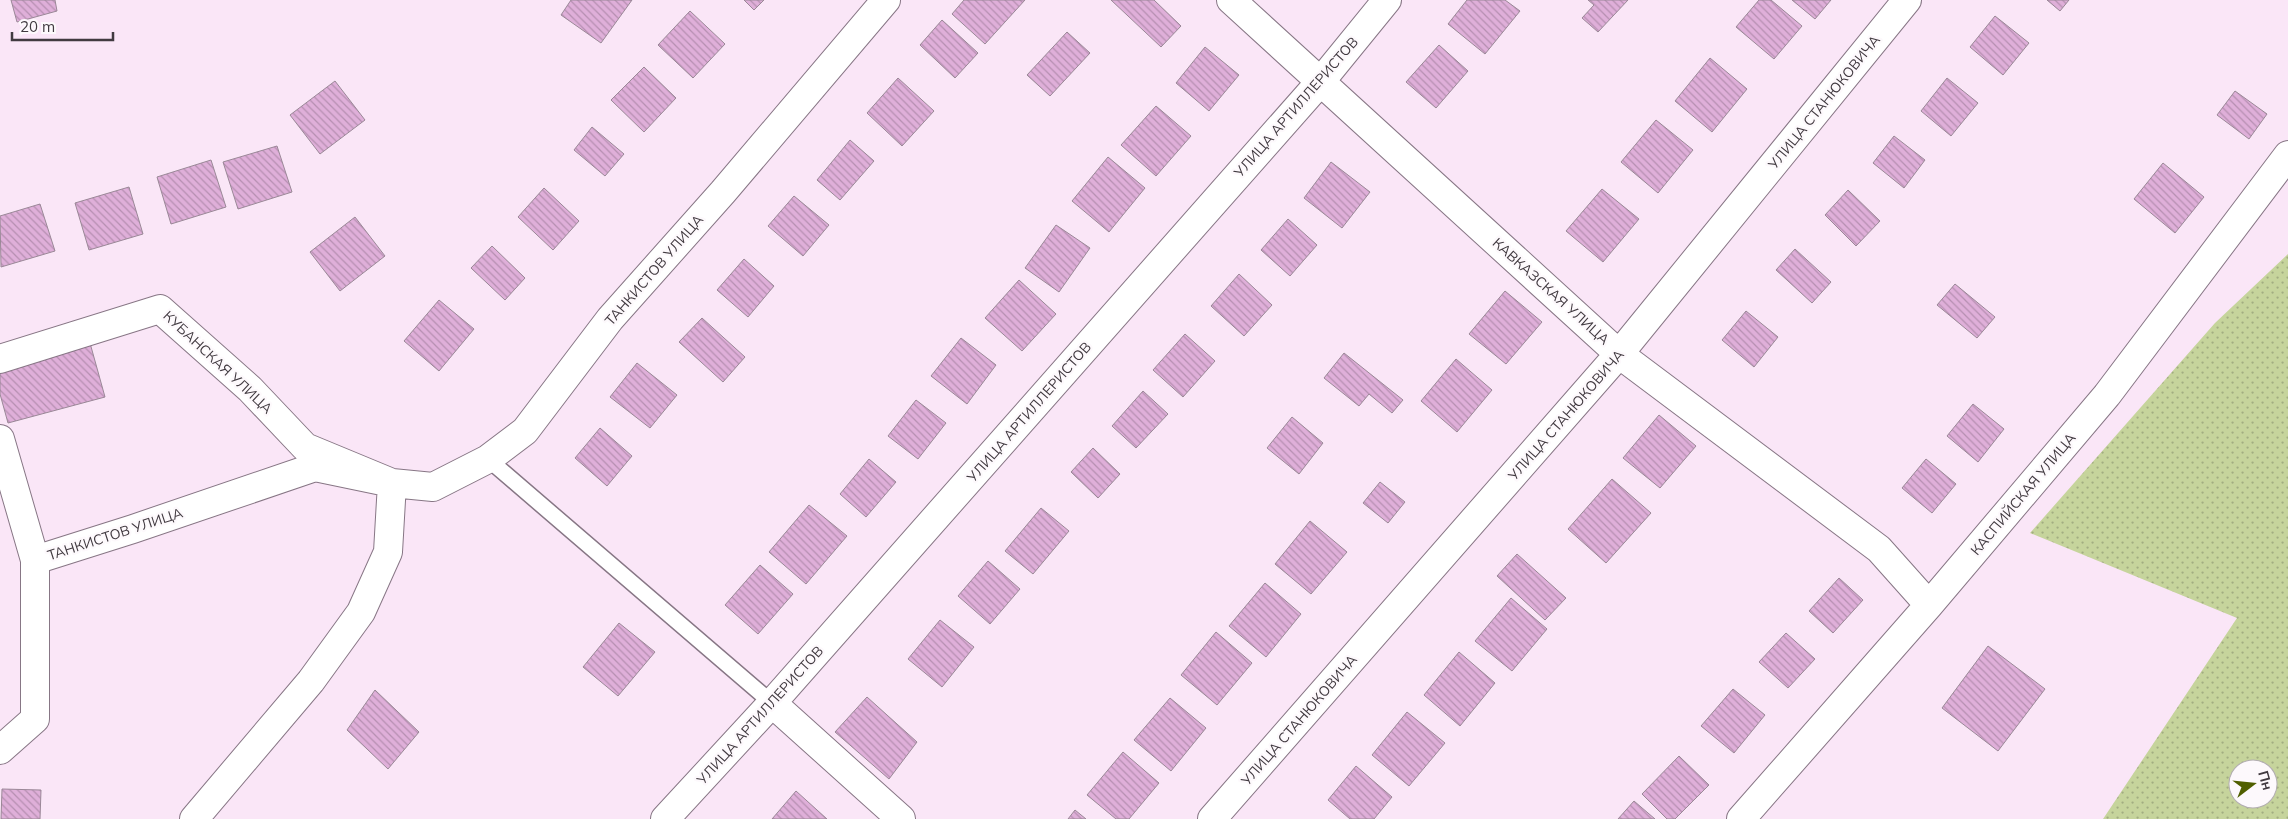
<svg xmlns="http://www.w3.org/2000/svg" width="2288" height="819" viewBox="0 0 2288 819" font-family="Mulish,sans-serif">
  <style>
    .park { fill: url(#park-dots); fill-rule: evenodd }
    .building { fill: url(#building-back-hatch); stroke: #9a8897 }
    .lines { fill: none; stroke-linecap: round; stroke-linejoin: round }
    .lane-casing { stroke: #877685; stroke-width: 18 }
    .street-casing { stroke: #877685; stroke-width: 30 }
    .lane { stroke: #fff; stroke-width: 15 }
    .street { stroke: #fff; stroke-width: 28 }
    .labels { text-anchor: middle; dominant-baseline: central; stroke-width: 4.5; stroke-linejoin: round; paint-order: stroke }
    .street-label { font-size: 14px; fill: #413a40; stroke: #fdf9fc }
  </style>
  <defs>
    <pattern id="park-dots" width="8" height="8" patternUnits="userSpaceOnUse" patternTransform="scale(1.25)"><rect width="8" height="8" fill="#c6d49c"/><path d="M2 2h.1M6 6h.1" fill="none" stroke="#a2ad81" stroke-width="1.8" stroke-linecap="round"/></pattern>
    <pattern id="building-back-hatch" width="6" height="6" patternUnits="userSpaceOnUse" patternTransform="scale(1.25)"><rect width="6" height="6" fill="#dfafd9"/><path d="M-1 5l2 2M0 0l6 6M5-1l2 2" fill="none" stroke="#b68fb1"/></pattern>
  </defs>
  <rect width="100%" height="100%" fill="#fae6f7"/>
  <!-- park -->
  <path class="park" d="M2288,254V819H2103L2237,618L2030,533L2215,323ZM2238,769H2268V799H2238Z"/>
  <!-- building -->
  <path class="building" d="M11,0H55L57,11L17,22Z
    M571,0H632L601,43L561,15Z
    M744,0H764L754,10Z
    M964,0H1025L985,44L952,14Z
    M1111,0H1154L1181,26L1161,47Z
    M1467,0H1505L1520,11L1485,54L1448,24Z
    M1588,0H1628L1598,32L1582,18L1594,5Z
    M1759,0H1771L1802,26L1774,59L1736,27Z
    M1792,0H1831L1815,19Z
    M2047,0H2069L2060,11Z
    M690,11L725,44L693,78L658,45Z
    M1995,16L2029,43L2003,75L1970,47Z
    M942,20L978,53L955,78L920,45Z
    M1067,32L1090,53L1050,96L1027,75Z
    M1439,45L1468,71L1436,108L1406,82Z
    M1205,47L1239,75L1209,111L1176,83Z
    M1710,58L1747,89L1712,132L1675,101Z
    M644,67L676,98L644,132L611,100Z
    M898,78L934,111L902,146L867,113Z
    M1947,78L1978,103L1951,136L1921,111Z
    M335,81L365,120L320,154L290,115Z
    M2235,91L2267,114L2249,139L2217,115Z
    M1156,106L1191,136L1156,176L1121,145Z
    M1656,120L1693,150L1658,193L1621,162Z
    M592,127L624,154L605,176L574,150Z
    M1894,136L1925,160L1904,188L1873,163Z
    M850,140L874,161L840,200L817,180Z
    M277,146L292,192L238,209L223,162Z
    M1108,157L1145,188L1109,232L1072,201Z
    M211,160L226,207L171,224L157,177Z
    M1331,162L1370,192L1342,228L1304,198Z
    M2163,163L2204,197L2175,233L2134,199Z
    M129,187L143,234L89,250L75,203Z
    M544,188L579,221L553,250L518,217Z
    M1602,189L1639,219L1603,262L1566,231Z
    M1848,190L1880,221L1856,246L1825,215Z
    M794,196L829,225L803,256L768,226Z
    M40,204L55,251L1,267L0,216Z
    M355,217L385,256L340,291L310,252Z
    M1288,219L1317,245L1290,276L1261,250Z
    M1056,225L1090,248L1059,292L1025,268Z
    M492,246L525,278L505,300L471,268Z
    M1795,249L1831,282L1812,303L1776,270Z
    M744,259L774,286L748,317L717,290Z
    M1239,274L1272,305L1244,336L1211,306Z
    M1019,280L1056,314L1022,351L985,318Z
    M1955,284L1995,317L1977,338L1937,305Z
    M1505,291L1542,322L1506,364L1469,334Z
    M439,300L474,329L439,371L404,341Z
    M1746,311L1778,337L1754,367L1722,340Z
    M702,318L745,357L723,382L679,342Z
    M1185,334L1215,361L1183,397L1153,370Z
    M961,338L996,365L967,404L931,376Z
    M90,343L105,397L8,423L0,394V367Z
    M1344,353L1403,400L1392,413L1369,394L1359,406L1324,378Z
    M1456,359L1492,390L1457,432L1421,401Z
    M637,363L677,395L650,428L610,397Z
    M1143,391L1168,414L1136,448L1112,426Z
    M916,400L946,423L918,459L888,436Z
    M1973,404L2004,429L1978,462L1947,436Z
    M1659,415L1696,446L1660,488L1623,458Z
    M1292,417L1323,443L1299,474L1267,448Z
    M600,428L632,456L607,486L575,458Z
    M1093,448L1120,474L1098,498L1071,472Z
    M869,459L896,482L866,517L840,494Z
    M1926,459L1956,484L1932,513L1902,488Z
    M1612,479L1651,513L1606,563L1568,529Z
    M1380,482L1405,502L1388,523L1363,503Z
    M809,505L847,536L806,584L769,552Z
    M1041,508L1069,531L1033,574L1005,551Z
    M1310,521L1347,552L1311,594L1275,564Z
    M1517,554L1566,598L1545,620L1497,576Z
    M988,561L1020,589L990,624L958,596Z
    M760,565L793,594L758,634L725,605Z
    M1839,578L1863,600L1833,633L1809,611Z
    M1265,583L1301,614L1266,657L1229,626Z
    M1511,598L1547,629L1512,671L1475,641Z
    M940,620L974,647L942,687L908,659Z
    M619,623L655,652L618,696L583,667Z
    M1216,632L1252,663L1217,705L1181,675Z
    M1786,633L1815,659L1788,688L1759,662Z
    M1988,646L2045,689L1998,751L1942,708Z
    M1459,652L1495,683L1460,726L1424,695Z
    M1733,689L1765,715L1734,753L1701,726Z
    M375,690L419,732L388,769L347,730Z
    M867,697L917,742L889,779L835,732Z
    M1170,698L1206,728L1171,771L1134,740Z
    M1407,712L1445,743L1409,786L1372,755Z
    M1123,752L1159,783L1129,819H1116L1087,795Z
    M1679,756L1709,785L1675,819H1667L1642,794Z
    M1356,766L1392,797L1374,819H1350L1328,800Z
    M2,789L41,790L40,819H1Z
    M796,791L827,819H772Z
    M1634,801L1655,819H1618Z
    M1075,810L1086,819H1068Z"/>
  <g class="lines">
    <!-- lane casing -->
    <g class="lane-casing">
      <path id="lane" d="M488,459L772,703"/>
    </g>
    <!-- street casing -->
    <g class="street-casing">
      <path id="street" d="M1231,0L1619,354L1879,549L1929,605
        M0,359L160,309L250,389L305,447L392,483L388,552L361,612L311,681L194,819
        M0,439L35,560
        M772,703L901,819
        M0,750L35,719V560L133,529L315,467L392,483L433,487L488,459L525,431L610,319L723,192L886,0
        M665,819L772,703L1321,81L1387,0
        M1212,819L1619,354L1907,0
        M1741,819L1929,605L2107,395L2288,155"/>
    </g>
    <!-- lane -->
    <use href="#lane" class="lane"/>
    <!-- street -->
    <use href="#street" class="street"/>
  </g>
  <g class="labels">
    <!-- street labels -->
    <g class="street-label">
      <text transform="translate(1824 102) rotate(-51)">УЛИЦА СТАНЮКОВИЧА</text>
      <text transform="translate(1296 107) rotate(-49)">УЛИЦА АРТИЛЛЕРИСТОВ</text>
      <text transform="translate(654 270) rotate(-49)">ТАНКИСТОВ УЛИЦА</text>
      <text transform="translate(1551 291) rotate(42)">КАВКАЗСКАЯ УЛИЦА</text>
      <text transform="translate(218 362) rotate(43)">КУБАНСКАЯ УЛИЦА</text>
      <text transform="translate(1029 412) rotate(-49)">УЛИЦА АРТИЛЛЕРИСТОВ</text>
      <text transform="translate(1566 415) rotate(-49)">УЛИЦА СТАНЮКОВИЧА</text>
      <text transform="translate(2023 494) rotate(-50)">КАСПИЙСКАЯ УЛИЦА</text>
      <text transform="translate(115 534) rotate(-18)">ТАНКИСТОВ УЛИЦА</text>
      <text transform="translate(760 715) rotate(-48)">УЛИЦА АРТИЛЛЕРИСТОВ</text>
      <text transform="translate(1299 720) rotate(-49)">УЛИЦА СТАНЮКОВИЧА</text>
    </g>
  </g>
  <!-- north arrow -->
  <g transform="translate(2253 784) rotate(74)"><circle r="24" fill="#fdf9fc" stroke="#b2adb1"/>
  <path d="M0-4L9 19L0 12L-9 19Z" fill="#505f00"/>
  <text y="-8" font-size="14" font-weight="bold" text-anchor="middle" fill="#413a40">Пн</text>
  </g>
  <!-- scale -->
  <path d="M12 32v8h101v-8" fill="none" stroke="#413a40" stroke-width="2.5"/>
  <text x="20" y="32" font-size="15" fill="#413a40" stroke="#fdf9fc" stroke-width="4" paint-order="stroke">20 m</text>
</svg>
